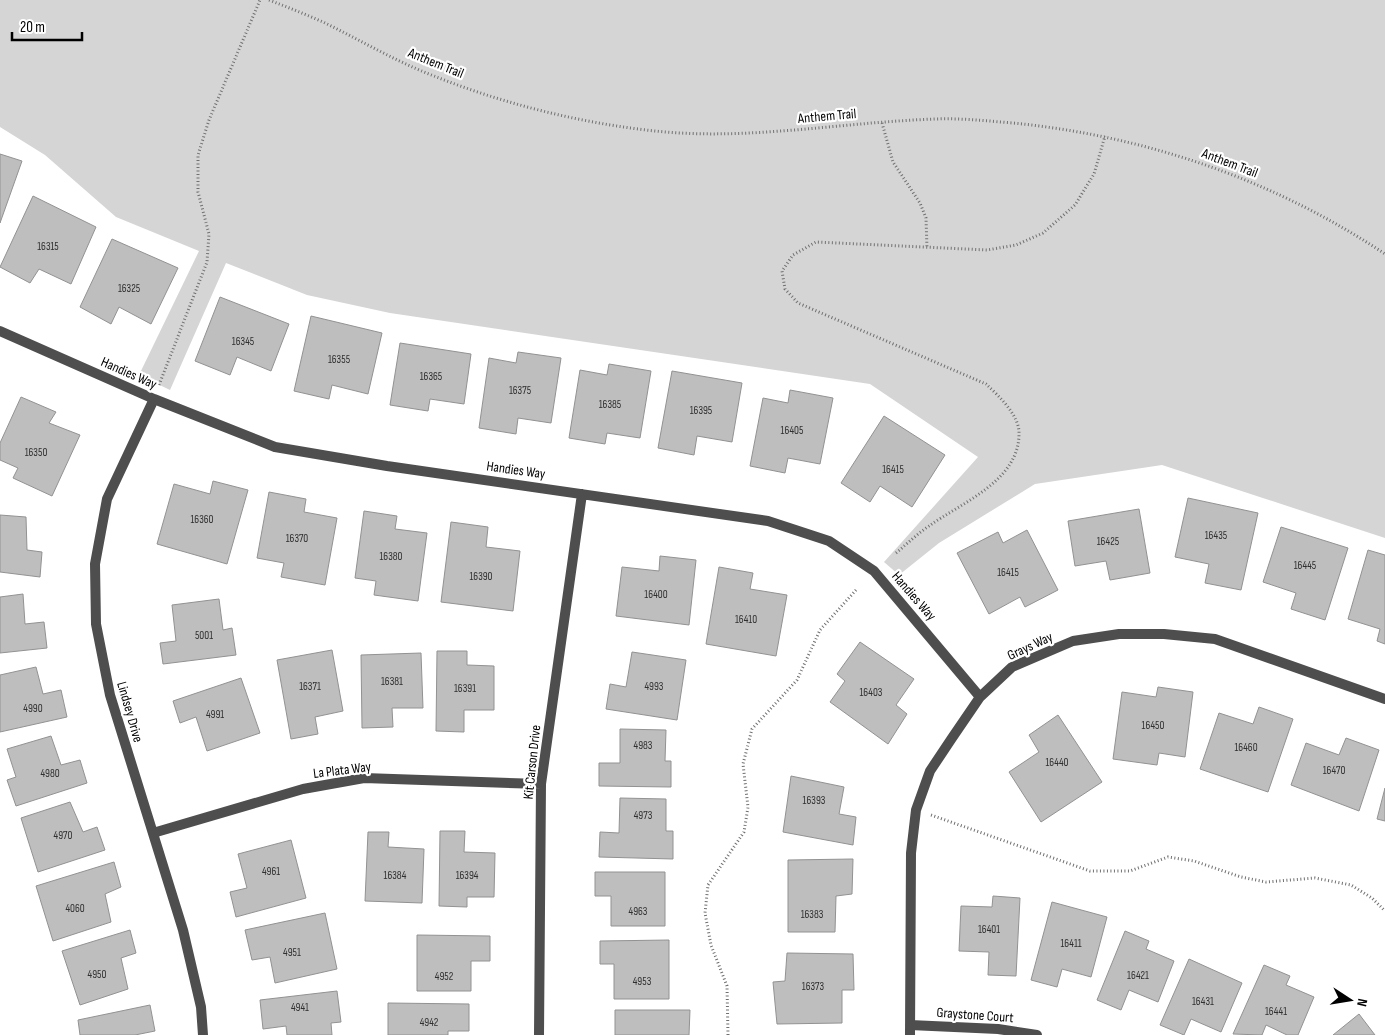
<svg xmlns="http://www.w3.org/2000/svg" width="1385" height="1035" viewBox="0 0 1385 1035" font-family="'Sofia Sans Condensed',sans-serif">
  <style>
    .green { fill: #d5d5d5 }
    .building { fill: #bebebe; stroke: #929292 }
    .lines { fill: none; stroke-linecap: round; stroke-linejoin: round }
    .path { stroke: #707070; stroke-width: 3; stroke-dasharray: 1 2.5; stroke-linecap: butt }
    .minor { stroke: #4e4e4e; stroke-width: 10 }
    .labels { text-anchor: middle; dominant-baseline: central; stroke-width: 4.5; stroke-linejoin: round; paint-order: stroke }
    .number-label { font-size: 11px; fill: #303030 }
    .street-label { font-size: 14px; fill: #000; stroke: #fff }
  </style>
  <rect width="100%" height="100%" fill="#fff"/>
  <!-- green -->
  <path class="green" d="M0,0H1385V538L1162,465L1035,484L939,543L899,575L884,562L978,457L870,384L390,313L307,295L226,263L170,390L139,375L199,251L116,217L45,155L0,127Z"/>
  <!-- building -->
  <path class="building" d="M0,154L22,161L0,223Z
    M33,196L96,227L71,284L39,269L30,283L0,267Z
    M112,239L178,268L151,324L119,307L111,324L80,307Z
    M220,297L289,324L271,371L237,357L230,375L195,361Z
    M311,316L382,333L368,394L332,385L329,399L294,391Z
    M400,343L471,354L464,404L430,399L428,411L390,405Z
    M518,352L561,358L551,423L518,418L516,434L479,428L489,358L516,363Z
    M609,364L651,371L640,438L607,433L605,444L569,438L580,370L607,375Z
    M672,371L742,383L732,442L697,436L694,455L658,448Z
    M790,390L833,398L820,464L788,458L785,473L750,466L763,398L788,403Z
    M21,397L56,412L49,423L80,435L52,496L13,478L18,468L0,460V443Z
    M884,416L945,455L912,507L880,486L870,502L841,483Z
    M213,481L248,490L227,564L157,544L174,484L210,494Z
    M269,492L306,499L304,512L337,518L325,585L281,577L284,563L257,558Z
    M1188,498L1258,513L1241,590L1205,583L1209,564L1175,557Z
    M1139,509L1150,573L1110,580L1106,561L1075,566L1068,521Z
    M364,511L397,516L395,529L427,533L418,601L374,595L376,581L355,578Z
    M0,515L26,517L27,550L42,552L40,577L0,572Z
    M451,522L488,527L486,547L520,551L513,611L441,602Z
    M1281,527L1348,548L1325,620L1291,609L1296,593L1263,582Z
    M1027,530L1058,590L1025,607L1020,597L989,614L957,553L998,532L1003,543Z
    M1368,550L1385,555V644L1377,641L1380,629L1348,619Z
    M660,556L696,560L689,625L616,616L622,567L659,571Z
    M719,567L753,573L750,589L787,595L776,656L706,644Z
    M23,594L25,624L44,622L47,648L0,653V597Z
    M219,599L223,630L232,628L236,655L163,664L160,643L176,641L172,605Z
    M860,642L914,679L896,705L907,714L888,744L830,702L845,681L837,674Z
    M332,650L343,711L315,717L318,734L291,739L277,660Z
    M437,651H467V665L494,666V710H464V732L436,731Z
    M632,652L686,660L677,720L606,709L610,684L626,687Z
    M421,653L423,708H392L393,727L362,728L361,655Z
    M36,667L43,694L61,690L67,717L0,732V675Z
    M241,678L260,733L207,751L196,717L180,723L173,701Z
    M1158,687L1193,692L1185,757L1159,753L1157,765L1113,759L1122,692L1156,697Z
    M1259,707L1293,719L1268,792L1200,769L1219,713L1253,724Z
    M1058,715L1102,782L1041,822L1009,772L1039,752L1029,735Z
    M620,729L666,730L665,761H671V787L599,786V763H620Z
    M51,736L61,765L80,760L87,783L16,806L7,780L16,777L7,749Z
    M1346,738L1379,750L1359,811L1291,785L1306,743L1339,755Z
    M791,776L844,787L839,814L856,817L853,845L783,832Z
    M1385,788V821L1377,819Z
    M620,798L666,799V831H673V859L599,857L600,832L619,833Z
    M70,802L83,832L97,827L105,850L38,872L21,818Z
    M440,831H465L464,852L495,853L494,897H467V907L439,906Z
    M368,832H389L388,847L424,849L422,903L365,901Z
    M291,840L306,898L236,917L230,892L247,888L238,854Z
    M853,859L852,894L836,896L835,932H788V860Z
    M114,862L121,887L105,894L111,922L53,941L36,886Z
    M595,872H665V926H611V896H595Z
    M993,896L1020,898L1016,976L988,975L989,952L959,951L961,906L992,907Z
    M1052,902L1107,917L1091,977L1062,969L1057,987L1031,980Z
    M325,913L337,969L275,983L270,957L252,960L245,930Z
    M130,930L136,953L121,958L128,989L80,1005L62,951Z
    M1125,931L1149,941L1146,949L1174,961L1158,1002L1129,990L1121,1010L1097,1000Z
    M417,935L490,936V961H471V991H417Z
    M669,940V999H614V964H600V941Z
    M787,953L853,954L854,990H842V1023L777,1024L773,982L785,981Z
    M1189,959L1242,983L1221,1032L1191,1019L1184,1035L1160,1025Z
    M1264,965L1290,976L1286,985L1314,997L1298,1035H1287L1266,1025L1262,1035L1233,1034Z
    M337,991L341,1022L331,1023L332,1035H287L286,1026L263,1029L260,1000Z
    M388,1003L469,1004V1031H448V1035H388Z
    M150,1005L155,1031L135,1035H80L78,1020Z
    M615,1010H690L689,1035H615Z
    M1359,1014L1375,1035H1333Z"/>
  <g class="lines">
    <!-- path -->
    <path class="path" d="M269,0C287,7 305,14 323,22C360,40 395,61 434,76C504,104 580,123 655,131C750,141 842,122 936,119C962,118 987,121 1013,123C1146,136 1274,180 1385,254
      M882,123L893,162L920,203L926,218L927,248
      M159,385L207,262L209,234L198,192V155L209,120L260,0
      M896,553C907,544 917,534 929,526C961,503 1019,481 1019,434C1020,416 999,396 986,384L798,303L785,289L782,271L793,255L816,242L987,250L1016,245L1043,233L1075,205L1094,174L1105,136
      M931,815L1090,871H1130L1168,857L1194,861L1241,877L1266,882L1315,878L1351,885L1372,898L1385,911
      M728,1035L727,986L711,945L705,913L708,885L744,832L748,807L743,764L752,729L797,680L820,630L856,590"/>
    <!-- minor -->
    <path class="minor" d="M0,331L154,399L275,447L387,466L768,521L829,541L874,571L980,697
      M154,399L107,499L95,564L96,624L110,695L183,930L201,1007L203,1035
      M153,833L303,789L364,778L541,784
      M910,1025L998,1029L1037,1035
      M539,1035L541,784L582,494
      M910,1035L911,853L916,810L930,771L952,738L980,697L1012,667L1073,641L1119,634H1164L1215,639L1385,699"/>
  </g>
  <g class="labels">
    <!-- number labels -->
    <g class="number-label">
      <text x="48" y="246">16315</text>
      <text x="129" y="288">16325</text>
      <text x="243" y="341">16345</text>
      <text x="339" y="359">16355</text>
      <text x="431" y="376">16365</text>
      <text x="520" y="390">16375</text>
      <text x="610" y="404">16385</text>
      <text x="701" y="410">16395</text>
      <text x="792" y="430">16405</text>
      <text x="36" y="452">16350</text>
      <text x="893" y="469">16415</text>
      <text x="202" y="519">16360</text>
      <text x="1216" y="535">16435</text>
      <text x="297" y="538">16370</text>
      <text x="1108" y="541">16425</text>
      <text x="391" y="556">16380</text>
      <text x="1305" y="565">16445</text>
      <text x="1008" y="572">16415</text>
      <text x="481" y="576">16390</text>
      <text x="656" y="594">16400</text>
      <text x="746" y="619">16410</text>
      <text x="204" y="635">5001</text>
      <text x="392" y="681">16381</text>
      <text x="310" y="686">16371</text>
      <text x="654" y="686">4993</text>
      <text x="465" y="688">16391</text>
      <text x="871" y="692">16403</text>
      <text x="33" y="708">4990</text>
      <text x="215" y="714">4991</text>
      <text x="1153" y="725">16450</text>
      <text x="643" y="745">4983</text>
      <text x="1246" y="747">16460</text>
      <text x="1057" y="762">16440</text>
      <text x="1334" y="770">16470</text>
      <text x="50" y="773">4980</text>
      <text x="814" y="800">16393</text>
      <text x="643" y="815">4973</text>
      <text x="63" y="835">4970</text>
      <text x="271" y="871">4961</text>
      <text x="395" y="875">16384</text>
      <text x="467" y="875">16394</text>
      <text x="75" y="908">4060</text>
      <text x="638" y="911">4963</text>
      <text x="812" y="914">16383</text>
      <text x="989" y="929">16401</text>
      <text x="1071" y="943">16411</text>
      <text x="292" y="952">4951</text>
      <text x="97" y="974">4950</text>
      <text x="1138" y="975">16421</text>
      <text x="444" y="976">4952</text>
      <text x="642" y="981">4953</text>
      <text x="813" y="986">16373</text>
      <text x="1203" y="1001">16431</text>
      <text x="300" y="1007">4941</text>
      <text x="1276" y="1011">16441</text>
      <text x="429" y="1022">4942</text>
    </g>
    <!-- street labels -->
    <g class="street-label">
      <text transform="translate(436 63) rotate(22)">Anthem Trail</text>
      <text transform="translate(827 116) rotate(-5)">Anthem Trail</text>
      <text transform="translate(1230 163) rotate(21)">Anthem Trail</text>
      <text transform="translate(129 373) rotate(24)">Handies Way</text>
      <text transform="translate(516 470) rotate(8)">Handies Way</text>
      <text transform="translate(914 596) rotate(49)">Handies Way</text>
      <text transform="translate(1030 646) rotate(-25)">Grays Way</text>
      <text transform="translate(130 712) rotate(74)">Lindsey Drive</text>
      <text transform="translate(532 762) rotate(-84)">Kit Carson Drive</text>
      <text transform="translate(342 770) rotate(-7)">La Plata Way</text>
      <text transform="translate(975 1015) rotate(4)">Graystone Court</text>
    </g>
  </g>
  <!-- north arrow -->
  <g transform="translate(1350 1000) rotate(102)" stroke="#ffffff" stroke-width="4" paint-order="stroke">
  <path d="M0-4L9 19L0 12L-9 19Z" fill="#000000"/>
  <text y="-8" font-size="14" font-weight="bold" text-anchor="middle" fill="#000000">N</text>
  </g>
  <!-- scale -->
  <path d="M12 32v8h70v-8" fill="none" stroke="#000000" stroke-width="2.5"/>
  <text x="20" y="32" font-size="15" fill="#000000" stroke="#ffffff" stroke-width="4" paint-order="stroke">20 m</text>
</svg>
